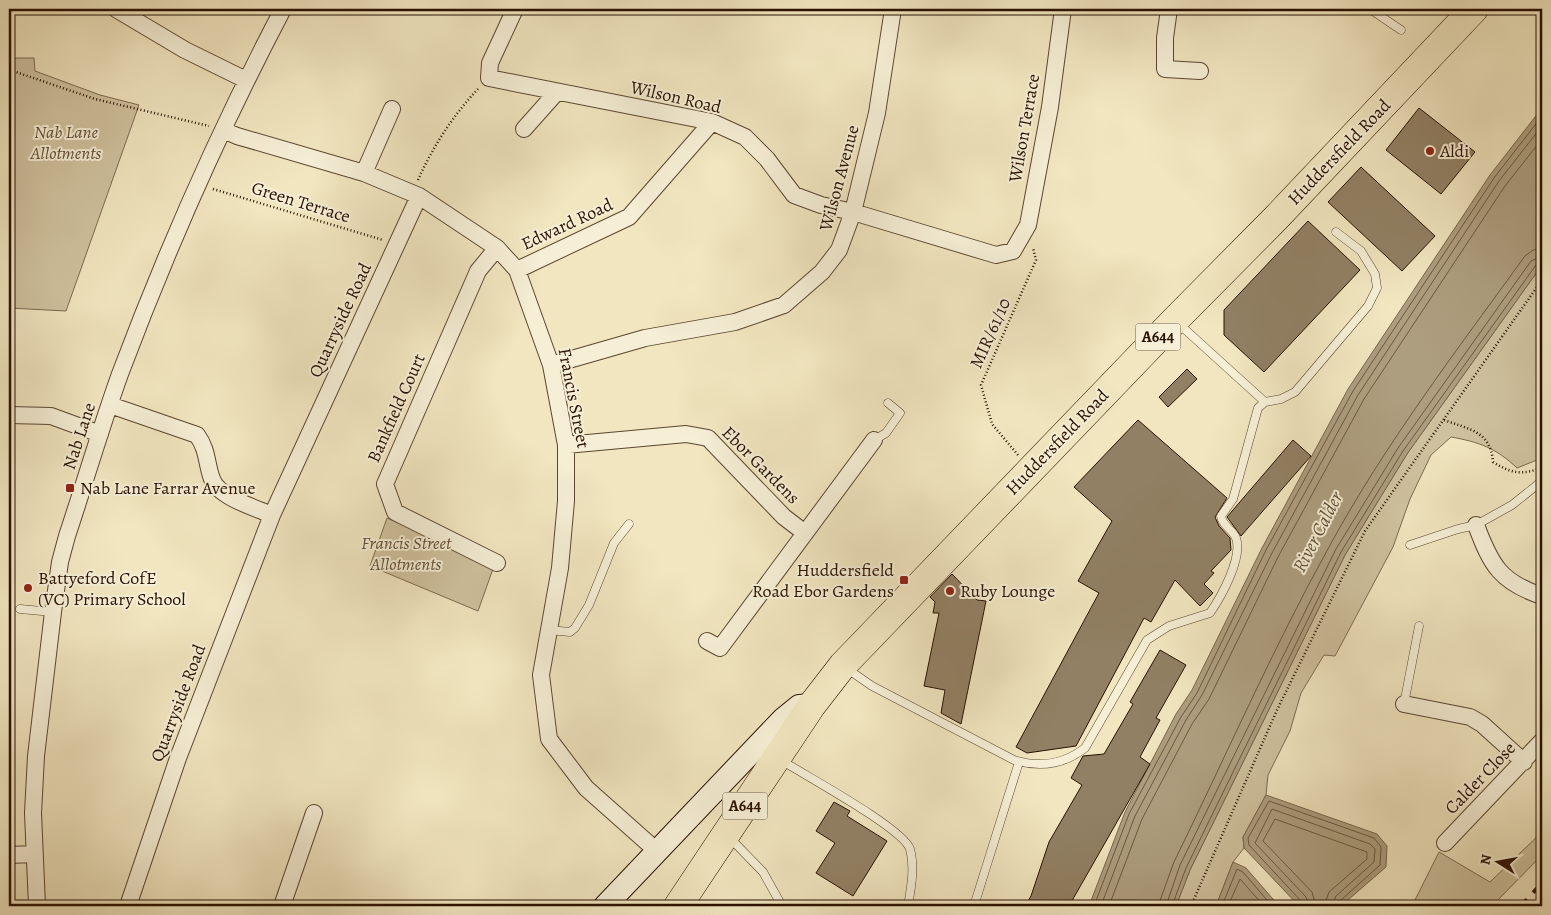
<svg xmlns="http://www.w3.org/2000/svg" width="1551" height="915" viewBox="0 0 1551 915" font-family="Alegreya,serif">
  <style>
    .green { fill: #cfc29f; stroke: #7c6a50 }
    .water { fill: #ad9e7f; stroke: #78664c }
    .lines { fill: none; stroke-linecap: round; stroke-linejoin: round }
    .shore { stroke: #6b5840; stroke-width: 1 }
    .building { fill: #918064; stroke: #291100 }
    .lane-casing { stroke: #5b4630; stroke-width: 9 }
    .street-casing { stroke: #5b4630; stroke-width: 18 }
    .secondary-casing { stroke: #291100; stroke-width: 24 }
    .highway-casing { stroke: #291100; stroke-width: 29 }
    .path { stroke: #291100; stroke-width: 2.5; stroke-dasharray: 1 2.5; stroke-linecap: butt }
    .lane { stroke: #f6efd6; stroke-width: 8 }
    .street { stroke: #f6efd6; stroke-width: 16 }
    .secondary { stroke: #f6efd6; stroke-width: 22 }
    .highway { stroke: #f1e6c0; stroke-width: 28 }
    .rail { stroke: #291100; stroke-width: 4; stroke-dasharray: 9 9; stroke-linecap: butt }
    .poi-dot { fill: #8f2418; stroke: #f6efd6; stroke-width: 2 }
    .labels { text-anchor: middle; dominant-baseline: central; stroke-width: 4; stroke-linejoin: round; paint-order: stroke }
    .shield { fill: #f6efd6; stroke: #665440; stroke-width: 1 }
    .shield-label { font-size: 16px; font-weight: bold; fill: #291100 }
    .street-label { font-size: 18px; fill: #291100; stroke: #f6efd6 }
    .park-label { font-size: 18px; font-style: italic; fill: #634f38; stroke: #f6efd6 }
    .poi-label { font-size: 18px; fill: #291100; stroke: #f6efd6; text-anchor: start }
    .water-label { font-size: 19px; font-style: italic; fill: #645039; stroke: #f6efd6 }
  </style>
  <rect width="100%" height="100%" fill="#f1e6c0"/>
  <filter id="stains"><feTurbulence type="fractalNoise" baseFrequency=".004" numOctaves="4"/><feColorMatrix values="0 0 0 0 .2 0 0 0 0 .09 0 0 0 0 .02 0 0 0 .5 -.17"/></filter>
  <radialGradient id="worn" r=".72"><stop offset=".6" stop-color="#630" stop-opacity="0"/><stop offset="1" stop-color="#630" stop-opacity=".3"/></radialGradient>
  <!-- green -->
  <path class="green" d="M9,58H34L35,71L100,95L139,105L66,311L9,308Z
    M1542,265V458L1517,468C1496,448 1479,442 1451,437L1431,455L1410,499L1393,547L1335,656L1324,655L1301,693L1290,731L1268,775L1266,795L1243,837L1244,848L1233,862L1216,906H1176L1190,870L1345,555L1407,454Z
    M387,518L494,566L478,611L370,566Z
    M1542,832V855L1492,906H1412L1439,852L1490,882Z"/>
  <!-- water -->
  <path class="water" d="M1542,108V265L1407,454L1345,555L1190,870L1176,906H1089L1125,812L1176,714L1192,690L1262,548L1348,389L1490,175Z
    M1266,795L1377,834L1387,846L1386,867L1341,906H1299L1244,848L1243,837Z
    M1233,862L1246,868L1279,906H1216Z"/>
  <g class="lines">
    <!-- shore -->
    <path class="shore" d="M1094,906L1129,814L1181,717L1197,693L1266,550L1353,391L1494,178L1542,116
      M1101,906L1135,816L1186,720L1202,695L1272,553L1358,395L1499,181L1542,126
      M1109,906L1142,819L1192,724L1209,699L1278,557L1364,399L1505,186L1542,139
      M1158,906L1174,862C1225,758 1273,648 1329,547C1385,444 1457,350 1525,256L1533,250L1542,249
      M1166,906L1180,865L1336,549L1398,448L1531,261L1542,256
      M1172,906L1186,868L1341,552L1403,451L1536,265L1542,262
      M1222,906L1237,869L1243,872L1272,906
      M1228,906L1240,879L1264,906
      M1303,906L1301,901L1249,845L1248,838L1269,801L1374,838L1381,847L1380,865L1340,901L1338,906
      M1309,906L1306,897L1255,843L1272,809L1370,844L1375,849L1374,862L1336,896L1332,906
      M1316,906L1312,892L1263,841L1275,819L1367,852V859L1329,892L1324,906"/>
  </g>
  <!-- building -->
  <path class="building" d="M1419,108L1475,152L1441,194L1386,150Z
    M1361,167L1435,236L1402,271L1328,202Z
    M1308,221L1360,270L1264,372L1224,335V310Z
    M1187,369L1197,379L1168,407L1159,397Z
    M1138,420L1227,498L1215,517L1219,526L1230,538L1231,550L1211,571L1214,573L1204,584L1213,593L1200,606L1175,580L1151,622L1144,618L1076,746L1027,753L1016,747L1099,593L1078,581L1112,521L1074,487Z
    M1293,440L1311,456L1241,536L1227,517Z
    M952,574L977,600L986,601L961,724L941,713L945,690L924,686L939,613H933L935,602L930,597Z
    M1160,650L1186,665L1156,718L1160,720L1140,757L1150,764L1069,906H1025L1031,896L1049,842L1082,785L1071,778L1083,756L1104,754L1133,704L1130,702Z
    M834,802L850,811L847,816L887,841L853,896L816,873L835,843L816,831Z"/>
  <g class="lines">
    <!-- lane casing -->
    <g class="lane-casing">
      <path id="lane" d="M1370,9L1401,30
        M1265,402L1281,399L1295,392L1368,306L1377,288L1375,274L1361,251L1336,232
        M874,440L886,433L900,413L888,403
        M1410,545L1458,529L1476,525L1512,505L1542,481
        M20,609L53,612
        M549,630L570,632L575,628L589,605L614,543L629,524
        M846,668L872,686L1014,760C1040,768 1063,765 1085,748L1147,640L1169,626L1210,613C1221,597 1243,558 1236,538C1233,529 1222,526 1221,516L1233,499L1258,408L1265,402L1179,324
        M1404,704L1419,626
        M781,760C804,775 903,828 910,849C915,867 911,888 908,906
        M729,837L763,872L782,906
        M974,906L1019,762"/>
    </g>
    <!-- street casing -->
    <g class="street-casing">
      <path id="street" d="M116,9L185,50L246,80
        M515,9L490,63L489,78L712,122L745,137L767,159L794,195L821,205L853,212L996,255L1013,251L1028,225L1050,107L1063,9
        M1169,9L1165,38V69L1200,71
        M524,129L556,93
        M223,130L237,136L364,173L419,196L497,248L517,270L551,365L566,445V501L560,568L541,675L549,739L586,788L658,852
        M364,173L392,109
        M517,270L629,217L712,122
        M551,365L645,338L735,322L784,305L822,272L839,250L853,212L877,113L893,9
        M110,405L197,435C208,450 206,463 212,479C218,497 256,508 272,515
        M9,415L51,416L100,434
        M566,445L686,434L708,438L784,517L805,533
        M1476,525C1491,565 1500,582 1542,596
        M497,563L395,512L385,484L478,271L497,248
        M707,641L720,648L874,440
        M1404,704L1470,717L1482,724L1524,762
        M1445,843L1542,741
        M9,855L34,854
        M37,906L33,813L36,756L53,612L60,562L67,536C85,482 101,427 120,374C167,249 221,127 283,9
        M128,906L178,758L272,515L419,196
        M282,906L314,813"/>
    </g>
    <!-- secondary casing -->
    <g class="secondary-casing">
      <path id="secondary" d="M605,906L783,719L799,706L812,705"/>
    </g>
    <!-- highway casing -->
    <g class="highway-casing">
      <path id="highway" d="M678,906L812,705L843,665L1175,320L1276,218L1474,9"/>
    </g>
    <!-- path -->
    <path class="path" d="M10,70L95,99L209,126
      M418,180C432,148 454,114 478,89
      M213,189L383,240
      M1444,420C1468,429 1491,431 1493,462C1510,473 1523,476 1542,467
      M1018,455L992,424L981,385L1036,260L1033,248
      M1191,906L1277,710L1365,531L1542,280"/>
    <!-- lane -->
    <use href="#lane" class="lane"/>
    <!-- street -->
    <use href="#street" class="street"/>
    <!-- secondary -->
    <use href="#secondary" class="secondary"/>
    <!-- highway -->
    <use href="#highway" class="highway"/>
    <!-- rail -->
    <path class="rail" d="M1521,906L1542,883
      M1533,906L1542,897"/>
  </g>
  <!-- markers -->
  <g class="poi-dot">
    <circle cx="1430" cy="151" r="5"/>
    <rect x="65" y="483" width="10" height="10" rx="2.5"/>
    <rect x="899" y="575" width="10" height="10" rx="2.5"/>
    <circle cx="28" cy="588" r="5"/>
    <circle cx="950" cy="591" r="5"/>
  </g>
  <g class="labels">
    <!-- shield labels -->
    <g class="shield">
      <rect x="1135.5" y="323.5" width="45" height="27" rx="4"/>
      <rect x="722.5" y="792.5" width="45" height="27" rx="4"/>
    </g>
    <g class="shield-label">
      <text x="1158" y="337">A644</text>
      <text x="745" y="806">A644</text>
    </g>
    <!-- street labels -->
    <g class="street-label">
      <text transform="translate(676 97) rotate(13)">Wilson Road</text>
      <text transform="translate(1024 128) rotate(-80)">Wilson Terrace</text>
      <text transform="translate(1339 152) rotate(-46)">Huddersfield Road</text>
      <text transform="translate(839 178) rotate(-75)">Wilson Avenue</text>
      <text transform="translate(301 202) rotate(17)">Green Terrace</text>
      <text transform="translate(567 224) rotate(-25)">Edward Road</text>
      <text transform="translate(340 320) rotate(-65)">Quarryside Road</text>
      <text transform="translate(990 333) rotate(-66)">MIR/61/10</text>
      <text transform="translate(574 398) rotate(79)">Francis Street</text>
      <text transform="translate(396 408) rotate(-66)">Bankfield Court</text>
      <text transform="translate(79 436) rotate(-72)">Nab Lane</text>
      <text transform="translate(1057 442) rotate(-46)">Huddersfield Road</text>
      <text transform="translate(761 465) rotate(45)">Ebor Gardens</text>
      <text transform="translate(178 703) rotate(-69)">Quarryside Road</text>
      <text transform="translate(1480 778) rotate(-46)">Calder Close</text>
    </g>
    <!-- park labels -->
    <g class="park-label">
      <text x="66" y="132">Nab Lane<tspan x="66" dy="21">Allotments</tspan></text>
      <text x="406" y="543">Francis Street<tspan x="406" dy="21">Allotments</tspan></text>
    </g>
    <!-- poi labels -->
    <g class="poi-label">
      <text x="1440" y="151">Aldi</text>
      <text x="80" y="488">Nab Lane Farrar Avenue</text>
      <text x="894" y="570" text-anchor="end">Huddersfield<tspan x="894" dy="21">Road Ebor Gardens</tspan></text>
      <text x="38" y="578">Battyeford CofE<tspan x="38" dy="21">(VC) Primary School</tspan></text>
      <text x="960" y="591">Ruby Lounge</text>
    </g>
    <!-- water labels -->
    <g class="water-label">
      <text transform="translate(1318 532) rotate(-63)">River Calder</text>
    </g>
  </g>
  <!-- margin -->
  <rect width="1551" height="915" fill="none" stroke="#f1e6c0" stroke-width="30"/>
  <rect x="10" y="10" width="1531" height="895" fill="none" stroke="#291100" stroke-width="2.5"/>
  <rect x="15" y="15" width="1521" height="885" fill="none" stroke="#291100"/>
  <!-- north arrow -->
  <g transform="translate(1498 862) rotate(281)" stroke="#f6efd6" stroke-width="4" paint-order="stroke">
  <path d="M0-4L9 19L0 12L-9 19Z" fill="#291100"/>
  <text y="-8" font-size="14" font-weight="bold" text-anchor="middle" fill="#291100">N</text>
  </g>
  <rect width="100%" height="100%" filter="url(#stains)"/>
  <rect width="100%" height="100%" fill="url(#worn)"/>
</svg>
